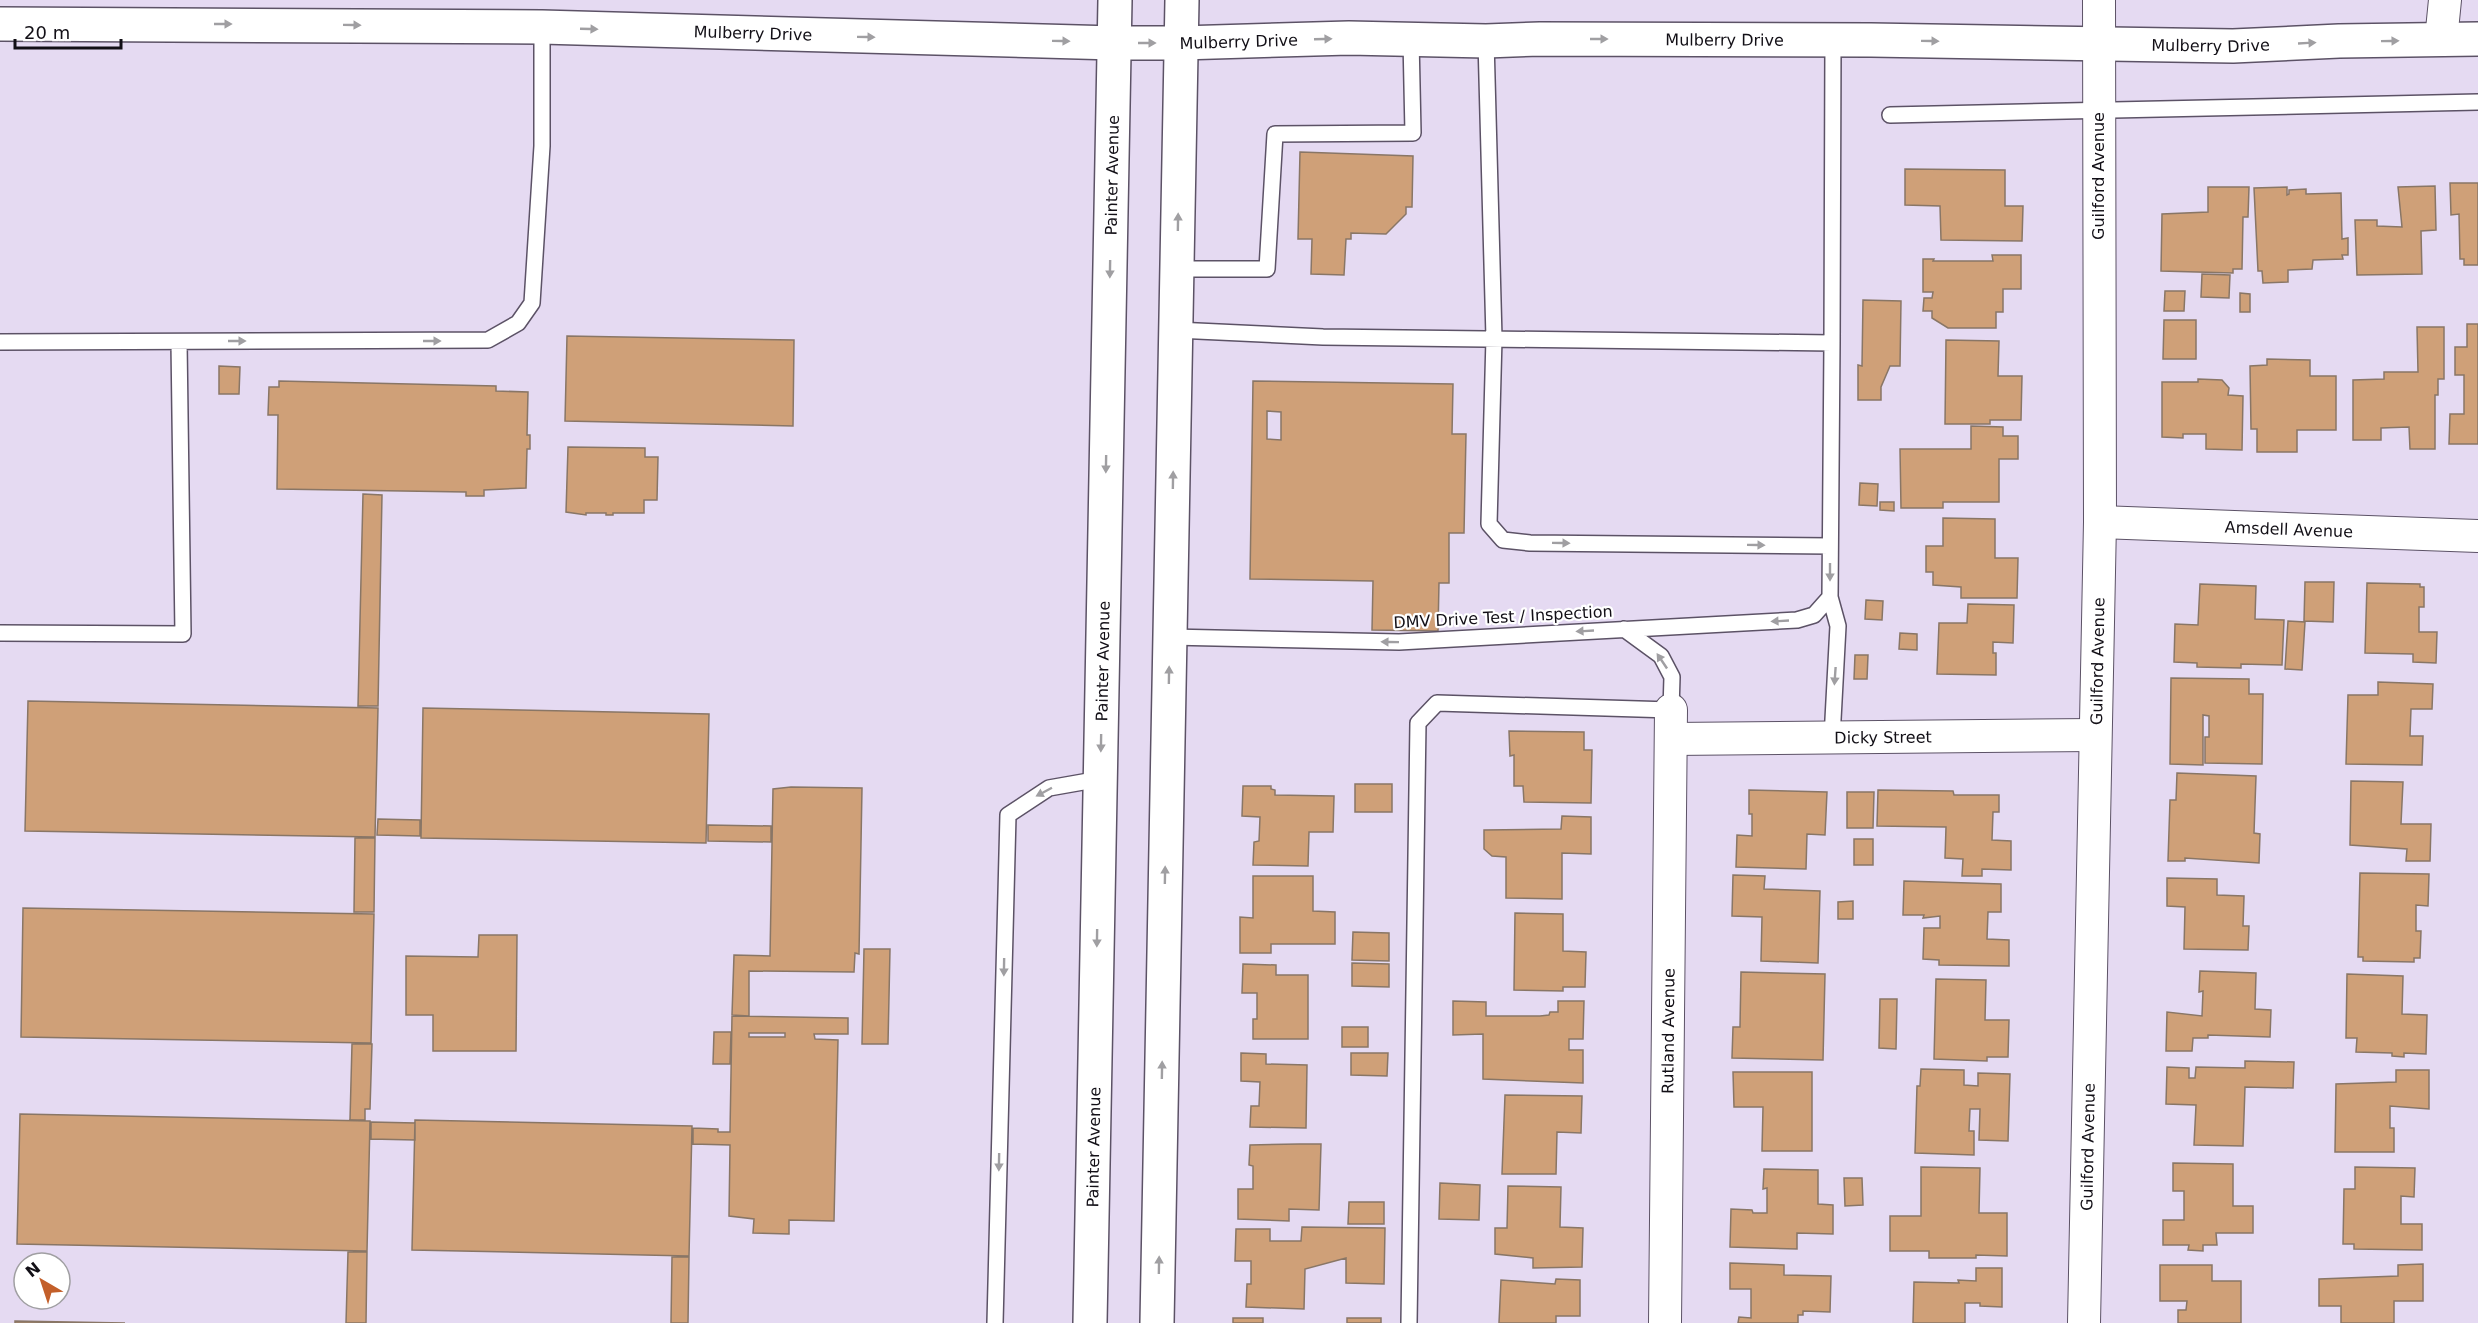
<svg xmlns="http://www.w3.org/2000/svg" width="2478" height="1323" viewBox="0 0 2478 1323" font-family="'DejaVu Sans',sans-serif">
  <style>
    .building { fill: #cfa078; stroke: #897666; stroke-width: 1.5; fill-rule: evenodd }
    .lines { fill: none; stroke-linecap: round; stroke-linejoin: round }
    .service-casing { stroke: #5c5266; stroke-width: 18 }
    .minor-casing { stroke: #5c5266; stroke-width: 34 }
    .primary-casing { stroke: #5c5266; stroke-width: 36 }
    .service { stroke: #fff; stroke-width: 15 }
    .minor { stroke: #fff; stroke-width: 32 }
    .primary { stroke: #fff; stroke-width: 33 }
    .oneway { fill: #a09fa2 }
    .labels { text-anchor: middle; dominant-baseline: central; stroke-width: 4.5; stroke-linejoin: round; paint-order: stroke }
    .street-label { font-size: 16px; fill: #120f16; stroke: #fff }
  </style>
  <rect width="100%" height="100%" fill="#e5daf2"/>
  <!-- building -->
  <path class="building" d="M1300,152L1413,156L1412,207H1406V214L1386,234L1351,233V239H1346L1344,275L1311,274L1312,239H1298Z
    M1905,169L2005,170V206H2023L2022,241L1941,240L1940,206L1905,205Z
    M2450,183H2478V265H2464V259H2460L2459,214L2451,215Z
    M2435,186L2436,230L2421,231L2422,274L2357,275L2355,220H2377V226L2402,227L2398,187Z
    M2208,187H2249L2248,217H2243L2242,269H2233V273L2161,271L2162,214L2208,212Z
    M2287,187V195L2289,194V190L2306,189V194L2341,193L2342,239L2348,238V255H2342L2343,259L2313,260L2312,269L2288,270V282L2263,283L2262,271H2258L2254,188Z
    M1992,255H2021V289H2003V312H1996V328H1948L1932,318V311H1923L1924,298H1932L1933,292H1923V259H1934L1933,261H1993Z
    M2202,274L2230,275L2229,298L2201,297Z
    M2165,291H2185L2184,311H2164Z
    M2240,293L2250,294V312H2240Z
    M1863,300L1901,301L1900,366H1890L1881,387V400H1858V365L1862,366Z
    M2164,320H2196V359H2163Z
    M2467,324H2478V444H2449L2450,414H2464V375H2455V347H2467Z
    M2417,327H2444V379H2438V395H2435V449H2410L2409,427L2381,428V440H2353V380L2384,379V372H2418Z
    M567,336L794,340L793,426L565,421Z
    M1946,340L1999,341L1998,376H2022L2021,420H1990V424H1945Z
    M2267,359L2310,360V376H2336V430H2297V452H2257V429H2251L2250,366L2267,365Z
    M219,366L240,367L239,394H219Z
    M2198,379L2222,380L2229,388L2228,395L2243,396L2242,450L2206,449V434H2183V438L2162,437V382H2198Z
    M279,381L496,386V391L528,392L527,435H530V449H527L526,488L484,490V496H466V492L277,489L278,415H268L269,387H279Z
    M1253,381L1453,384L1452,434H1466L1464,533H1449V583H1439L1438,631L1372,630L1373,581L1250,579ZM1267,411L1281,412V440L1267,439Z
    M1971,426L2003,427V436H2018V459H1999V502H1943V508H1901L1900,449H1971Z
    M568,447L645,448V457H658L657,500H644V513H613V515H606V513H586V515L566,512Z
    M1860,483L1878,484L1877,506L1859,505Z
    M363,494L382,495L378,706H358Z
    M1880,502H1894V511L1880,510Z
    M1943,518L1995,519V558H2018L2017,598H1961V587L1933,585V572H1926V546H1943Z
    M2305,582H2334L2333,622L2304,621Z
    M2367,583L2420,584V587H2424V607H2419V632H2437L2436,663L2413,662V654L2365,653Z
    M2200,584L2256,586L2255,619L2284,620L2282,665L2241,664V668L2197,667V663L2174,662L2175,624L2198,625Z
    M1866,600L1883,601L1882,620L1865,619Z
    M1968,604L2014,605L2013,643L1993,642V653H1996V675L1937,674L1939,623H1967Z
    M2288,621L2305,622L2302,670L2285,669Z
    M1900,633L1917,634V650L1899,649Z
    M1855,655H1868L1867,679H1854Z
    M2171,678L2249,679V694H2263L2262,764L2205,763V737H2209V716L2203,715V765L2170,764Z
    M2378,682L2433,684L2432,709H2411L2410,736H2423L2422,765L2346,764L2348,695H2378Z
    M28,701L378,708L375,837L25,831Z
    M423,708L709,714L706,843L421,838Z
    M1509,731L1584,732V750H1592L1591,803L1524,802L1523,786H1514V755L1510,756Z
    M2177,773L2256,776L2254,833L2260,834L2259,863L2185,858V861H2168L2170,800H2176Z
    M2351,781L2403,782L2401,824H2431L2430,861H2406L2407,849L2350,845Z
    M1355,784H1392V812H1355Z
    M1243,786H1271V789L1275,790V795L1334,796L1333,832H1309L1308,866L1253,865L1254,842L1259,841L1260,817L1242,816Z
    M791,787L862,788L859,954L855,953L854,972L749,971V1016L732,1015L734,955L770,956L773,789Z
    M1749,790L1827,792L1825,835L1807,834L1806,869L1736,867L1737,835L1752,836V814H1749Z
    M1878,790L1953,791L1954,795H1999V812H1993L1992,840L2011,841V870L1982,869V876H1962L1963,859L1945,858L1946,827L1877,826Z
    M1847,792H1874L1873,828H1847Z
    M1562,816L1591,817V854L1562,853V899L1506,898V857L1492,856L1484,849V830L1561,829Z
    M378,819L420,820V836L377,835Z
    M708,825L771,826V842L708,841Z
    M355,838H375L374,912H354Z
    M1854,839H1873V865H1854Z
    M2360,873L2429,874L2428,906L2416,905V931H2421L2420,958H2414V962L2363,961V957H2358Z
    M1733,875L1765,876L1764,889L1820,891L1818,963L1761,961L1762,917L1732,916Z
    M1253,876H1313V911L1335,912V944H1271V953H1240V917L1253,918Z
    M2167,878L2217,879V895L2244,896L2243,926H2249L2248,950L2184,949L2185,907L2167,906Z
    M1904,881L2001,884V912H1988L1987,939L2009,940V966L1939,965V960L1923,959L1924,928H1940V916L1923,918L1924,915H1903Z
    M1853,901V919H1838V902Z
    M23,908L374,914L371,1043L21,1037Z
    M1515,913L1563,914V951L1586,952L1585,987H1563V991L1514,990Z
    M1353,932L1389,933V961L1352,960Z
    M479,935H517L516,1051H433V1015H406V956L478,957Z
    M864,949H890L888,1044H862Z
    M1352,963L1389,964V987L1352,986Z
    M1243,964L1276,965V975H1308V1039H1253V1019H1257V993H1242Z
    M2200,971L2256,973L2255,1009L2271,1010L2270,1037L2208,1035V1038H2193L2192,1051H2166L2167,1012L2202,1016L2203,991L2199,992Z
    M1741,972L1825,974L1823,1060L1732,1058L1733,1027H1740Z
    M2347,974L2403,976L2402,1014L2427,1015L2426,1054L2404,1053V1057L2392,1056V1053L2356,1052L2357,1038H2346Z
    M1936,979L1986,980L1985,1020H2009L2008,1057H1987V1061L1934,1059Z
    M1880,999H1897L1896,1049L1879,1048Z
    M1453,1001L1486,1002V1016H1540L1549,1015L1550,1012H1558V1001H1584L1583,1039H1569V1050H1583V1083L1483,1079V1034L1453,1035Z
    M732,1016L848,1018V1034H814L815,1039L838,1040L834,1221L789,1220V1234L753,1233L754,1219L729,1216L730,1145L693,1144V1128L718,1129V1132H730ZM749,1033H785V1037H749Z
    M1342,1027H1368V1047H1342Z
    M714,1032H731L730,1064H713Z
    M352,1044H372L370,1109H365V1120H350Z
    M1241,1053L1266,1054V1064L1307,1065L1306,1128L1250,1127L1251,1106H1259L1260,1082L1241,1081Z
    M1351,1053H1388L1387,1076L1351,1075Z
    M2245,1061L2294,1062L2293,1088L2245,1087L2243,1146L2194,1145L2196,1105L2166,1104L2167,1067L2189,1068V1078H2195L2196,1067L2245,1068Z
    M1921,1069L1964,1070V1085L1978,1086V1073L2010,1074L2008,1141L1979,1140L1980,1109H1970L1969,1131H1974V1155L1915,1153L1917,1086H1920Z
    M2396,1070H2429V1109L2390,1106V1128H2394V1152H2335L2336,1084L2396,1082Z
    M1733,1072H1812V1151H1762L1763,1107H1734Z
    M1505,1095L1582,1096L1581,1133L1557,1132L1556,1174H1502Z
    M20,1114L370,1121L367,1251L17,1244Z
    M415,1120L692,1126L689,1256L412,1250Z
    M371,1122L415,1123V1140L371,1139Z
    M1299,1144H1321L1319,1210L1289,1209V1221L1238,1219V1189H1253V1166L1249,1165L1250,1145Z
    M2173,1163L2233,1164V1206H2253V1233H2216L2217,1245H2203V1251L2188,1250L2189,1245H2163V1220H2184V1191H2173Z
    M1921,1167L1980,1168L1979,1213H2007V1256L1976,1255V1258H1929V1251H1890V1216H1921Z
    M2355,1167L2415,1168L2414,1197L2401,1196V1224H2422V1250L2354,1249V1244H2343L2344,1189H2355Z
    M1764,1169L1818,1170V1204L1833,1205V1234L1797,1233V1249L1730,1247L1731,1209L1752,1210L1753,1213H1767V1188L1763,1189Z
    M1844,1178H1862L1863,1205L1845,1206Z
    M1440,1183L1480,1185L1479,1220L1439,1219Z
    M1508,1186L1561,1187L1560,1227L1583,1228L1582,1267L1533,1268V1258L1495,1254V1228H1507Z
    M1349,1202H1384V1224H1348Z
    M1302,1227L1385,1228L1384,1284L1346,1283V1258L1305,1269L1304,1309L1246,1307L1247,1284H1251V1261H1235L1236,1229H1270V1241H1301Z
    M348,1252H367L366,1323H346Z
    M672,1257H689L688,1323H671Z
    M1730,1263L1784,1265V1275L1831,1276L1830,1312L1803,1311V1315H1798V1323H1738L1739,1317L1751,1318V1289H1730Z
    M2423,1264V1301H2394V1323H2341V1306H2319V1279L2398,1276V1265Z
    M2160,1265H2212V1281H2241V1323H2178V1310H2186L2187,1301H2160Z
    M1976,1268H2002V1307L1980,1306V1303H1965V1323H1913L1914,1282L1959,1283L1958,1280L1976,1281Z
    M1556,1279L1580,1280V1316H1556V1323H1499L1501,1280L1555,1284Z
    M1233,1318H1263V1323H1233Z
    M1347,1318H1381V1323H1347Z
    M15,1321L125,1323H15Z"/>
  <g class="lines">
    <!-- service casing -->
    <g class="service-casing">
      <path id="service" d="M1486,41L1494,338L1489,524L1503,540L1530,543L1830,546
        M1890,115L2478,102
        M1177,269H1267L1275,134L1413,133L1411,39
        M1176,330L1323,337L1832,343L1833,40
        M0,342L488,340L518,323L532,303L542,146V27
        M1832,343L1830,597L1838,626L1832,738
        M0,633L183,634L179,342
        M1170,637L1399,642L1797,620L1814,615L1830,597
        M995,1323L1008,815L1049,788L1100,779
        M1409,1323L1418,723L1437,703L1671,710L1672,677L1661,656L1624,629"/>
    </g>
    <!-- minor casing -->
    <g class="minor-casing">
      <g id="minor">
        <path d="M2441,40L2445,0"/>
        <path id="s1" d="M2100,522L2478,536"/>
        <path id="s2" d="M1671,739L2094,735"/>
        <path id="s3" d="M1665,1323L1671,710"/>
        <path id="s4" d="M2084,1323L2100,522L2099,0"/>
      </g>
    </g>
    <!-- primary casing -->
    <g class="primary-casing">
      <g id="primary">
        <path id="s5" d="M0,24L542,27L1114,43H1181L1349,38L1486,41L1540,39L1871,40L2233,46L2339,41L2478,39"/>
        <path id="s6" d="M1090,1323L1115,0"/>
        <path d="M1157,1323L1182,0"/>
      </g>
    </g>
    <!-- service -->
    <use href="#service" class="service"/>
    <!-- minor -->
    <use href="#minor" class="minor"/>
    <!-- primary -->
    <use href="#primary" class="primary"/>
  </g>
  <!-- one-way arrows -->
  <defs><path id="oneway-solid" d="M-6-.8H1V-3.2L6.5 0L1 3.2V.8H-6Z" transform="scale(1.5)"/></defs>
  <g class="oneway">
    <use href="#oneway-solid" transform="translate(223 24)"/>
    <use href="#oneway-solid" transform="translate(352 25) rotate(1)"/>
    <use href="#oneway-solid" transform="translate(589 29) rotate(2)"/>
    <use href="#oneway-solid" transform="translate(866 37) rotate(1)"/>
    <use href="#oneway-solid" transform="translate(1323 39) rotate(-2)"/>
    <use href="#oneway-solid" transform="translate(1599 39)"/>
    <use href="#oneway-solid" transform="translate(1061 41) rotate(1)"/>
    <use href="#oneway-solid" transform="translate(1930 41) rotate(1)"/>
    <use href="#oneway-solid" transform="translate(2390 41) rotate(-1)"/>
    <use href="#oneway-solid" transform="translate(1147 43)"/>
    <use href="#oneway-solid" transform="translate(2307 43) rotate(-3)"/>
    <use href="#oneway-solid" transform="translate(1178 222) rotate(-89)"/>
    <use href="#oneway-solid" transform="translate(1110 269) rotate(91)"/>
    <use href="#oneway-solid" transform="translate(237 341)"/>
    <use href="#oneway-solid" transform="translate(432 341)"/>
    <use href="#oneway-solid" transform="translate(1106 464) rotate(91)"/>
    <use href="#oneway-solid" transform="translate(1173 480) rotate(-89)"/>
    <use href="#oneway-solid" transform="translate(1561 543) rotate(1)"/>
    <use href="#oneway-solid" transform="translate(1756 545) rotate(1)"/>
    <use href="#oneway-solid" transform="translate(1830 572) rotate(90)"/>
    <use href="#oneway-solid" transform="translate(1780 621) rotate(177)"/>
    <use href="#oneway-solid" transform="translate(1585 631) rotate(177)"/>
    <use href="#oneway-solid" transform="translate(1390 642) rotate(-179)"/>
    <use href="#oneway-solid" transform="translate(1662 661) rotate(-124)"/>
    <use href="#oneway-solid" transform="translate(1169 675) rotate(-89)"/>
    <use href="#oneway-solid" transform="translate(1835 676) rotate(94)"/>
    <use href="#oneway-solid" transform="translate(1101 743) rotate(91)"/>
    <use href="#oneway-solid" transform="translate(1044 792) rotate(152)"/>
    <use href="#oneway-solid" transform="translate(1165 875) rotate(-89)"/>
    <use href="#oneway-solid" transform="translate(1097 938) rotate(91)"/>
    <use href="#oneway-solid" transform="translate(1004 967) rotate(91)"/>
    <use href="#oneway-solid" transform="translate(1162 1070) rotate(-89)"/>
    <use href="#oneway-solid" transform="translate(999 1162) rotate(91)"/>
    <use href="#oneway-solid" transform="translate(1159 1265) rotate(-89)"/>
  </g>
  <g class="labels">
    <!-- street labels -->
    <g class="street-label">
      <text stroke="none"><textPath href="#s5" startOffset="753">Mulberry Drive</textPath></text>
      <text stroke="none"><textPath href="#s5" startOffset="1725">Mulberry Drive</textPath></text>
      <text stroke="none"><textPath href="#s5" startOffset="1239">Mulberry Drive</textPath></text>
      <text stroke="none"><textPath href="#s5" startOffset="2211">Mulberry Drive</textPath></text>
      <text stroke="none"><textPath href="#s6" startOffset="1148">Painter Avenue</textPath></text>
      <text transform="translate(2098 176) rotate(-90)">Guilford Avenue</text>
      <text stroke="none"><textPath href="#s1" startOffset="189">Amsdell Avenue</textPath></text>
      <text transform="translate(1503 617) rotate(-3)">DMV Drive Test / Inspection</text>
      <text stroke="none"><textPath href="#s6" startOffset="662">Painter Avenue</textPath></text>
      <text stroke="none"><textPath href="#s4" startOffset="662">Guilford Avenue</textPath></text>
      <text stroke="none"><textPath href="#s2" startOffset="212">Dicky Street</textPath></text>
      <text stroke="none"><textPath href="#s3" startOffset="292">Rutland Avenue</textPath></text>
      <text stroke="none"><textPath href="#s6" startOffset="176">Painter Avenue</textPath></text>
      <text stroke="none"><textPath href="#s4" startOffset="176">Guilford Avenue</textPath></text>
    </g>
  </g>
  <!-- north arrow -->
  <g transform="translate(42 1281) rotate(321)"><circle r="28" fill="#ffffff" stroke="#a09fa2" stroke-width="1.5"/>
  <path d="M0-4.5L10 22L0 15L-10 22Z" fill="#c35f2a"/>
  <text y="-9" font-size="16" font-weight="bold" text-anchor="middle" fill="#120f16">N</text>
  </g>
  <!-- scale -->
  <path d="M15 39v9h106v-9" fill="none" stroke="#120f16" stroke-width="3"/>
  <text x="24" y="39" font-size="18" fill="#120f16" stroke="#ffffff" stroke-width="4.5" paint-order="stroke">20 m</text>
</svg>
